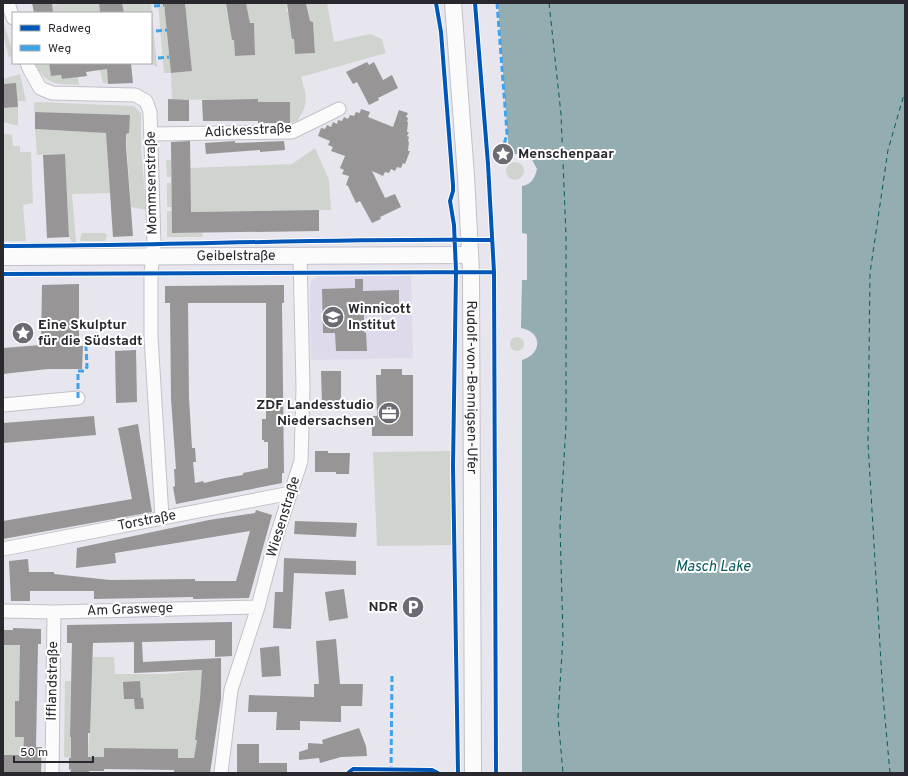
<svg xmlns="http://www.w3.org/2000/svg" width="908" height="776" viewBox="0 0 908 776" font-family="Overpass,sans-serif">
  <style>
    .built { fill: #dedaeb }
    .green { fill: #cfd5ce }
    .water { fill: #94adb0 }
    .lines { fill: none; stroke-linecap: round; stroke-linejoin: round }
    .ferry { stroke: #085b5c; stroke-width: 1; stroke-dasharray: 5 4; stroke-linecap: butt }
    .building { fill: #979596; fill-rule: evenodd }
    .minor-casing { stroke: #c3c1c8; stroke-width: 15 }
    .tertiary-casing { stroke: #c3c1c8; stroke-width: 18 }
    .minor { stroke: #fbfbfc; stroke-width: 13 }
    .tertiary { stroke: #fbfbfc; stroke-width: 16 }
    .quiet { stroke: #3ea3eb; stroke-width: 3; stroke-dasharray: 6 3; stroke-linecap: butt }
    .cycleway-casing { stroke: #fff; stroke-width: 6 }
    .cycleway { stroke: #0057b8; stroke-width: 4 }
    .labels { text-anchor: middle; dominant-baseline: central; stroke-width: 4; stroke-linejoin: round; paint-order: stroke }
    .street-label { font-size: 14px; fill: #2a282f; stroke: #fff }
    .poi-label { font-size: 14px; font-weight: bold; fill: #2a282f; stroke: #fff; text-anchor: start }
    .water-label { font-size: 15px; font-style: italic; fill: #085b5c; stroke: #fff }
  </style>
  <rect width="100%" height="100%" fill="#e7e5ee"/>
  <!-- built -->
  <path class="built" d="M318,276H411L413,358L311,360L310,284L312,280Z"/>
  <!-- green -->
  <path class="green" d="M68,3H99L100,13H53L52,5Z
    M121,3H151L157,67L150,63H151V13H123Z
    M158,3H164L171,73L192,71L185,3H226L227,14H228L234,40L235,56L255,55L254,24L250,23L246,3H287V7L286,8L287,12H288L294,39L295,54L315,53L313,22L310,21L307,3H327L334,42L370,34L382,39L386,53L301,77C307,96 309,104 297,121L290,123V102H258V99L172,100L171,73H164Z
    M3,21L13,52V56L9,57L3,36Z
    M35,63H49L51,76L61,75L62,79L78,77L79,85C58,84 44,85 35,63Z
    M98,63H106L108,84L103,83Z
    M20,74L26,101H17L16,83L3,84V79Z
    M36,102L134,106L141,113V146L146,210L131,207L126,134L129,133V115L35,112L34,111V103Z
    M18,107V126L3,122V108Z
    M35,129L110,133V147L107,148L110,193L72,194L76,242H72L69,237L65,154L37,155Z
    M3,134H10L12,135L13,146H20V152H31L33,203L23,205L26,241H3Z
    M315,148L329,180L331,210L191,212L190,168L292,164Z
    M166,160H171V177H167Z
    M506 171a9 9 0 1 1 18 0a9 9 0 1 1-18 0Z
    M167,183H171L172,207H167Z
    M167,211H172V233H202L203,237H167Z
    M82,233H105L107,235L106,240L105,241H81L80,239Z
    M510 344a7 7 0 1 1 14 0a7 7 0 1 1-14 0Z
    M453,451L454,545L377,546L373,452Z
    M14,644H23L19,701H15V736L24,737L23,755H3V645H14Z
    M93,657H114L115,674H165L202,670L201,692L211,693L195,740H197L194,758H178L177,749L104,748V762L90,761V757H88Z
    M65,681H71L70,736L72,737L71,758L64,757Z"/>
  <!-- water -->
  <path class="water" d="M498,3H905V773H522V360C542,354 543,332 521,328L522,280H527V234L522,233V186C531,185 535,178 537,169L531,158L521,154H509Z"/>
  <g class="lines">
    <!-- ferry -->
    <path class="ferry" d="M549,3L561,114L566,235V426L560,525L563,637L558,717L563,773
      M890,773L883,696L868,443L870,273L888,150L905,91"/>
  </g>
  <!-- building -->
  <path class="building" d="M32,3H52L53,13H34Z
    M99,3H122L124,13H100Z
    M164,3H185L192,71L171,73Z
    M226,3H246L250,23H254L255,55L235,56L234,40H232Z
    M287,3H306L310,21L313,22L315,53L295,54L294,39H292Z
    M367,62L369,65L374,62L383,80L392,75L398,88L378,98L379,100L369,105L357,82L353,84L346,72Z
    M49,63H131L133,83L108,84L107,69L86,72L87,76L62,79L61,75L51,76Z
    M16,83L18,107L3,108V84Z
    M168,99L189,100V121H168Z
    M258,99V102H290V123H258V121H203L202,100Z
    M361,109L370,112L368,117L393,127L399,110L408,113L406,117L408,118L407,122H408L407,132H409L407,136L409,137L408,141L409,142L408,151H410L405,164L403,163L401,168L397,167L395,171L391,169L389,173L385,172L383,176L372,171L385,198L395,194L401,207L380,217L381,219L372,223L360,201L356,203L348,186L346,185L349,176L342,174L344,170L340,168L345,156L331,151L333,147L328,145L330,141L318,136L321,128L325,129L327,125L331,127L333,122L337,124L338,120L342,121L344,117L348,119L350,115L354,116L356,112L360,113Z
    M35,112L130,115L129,133L126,134V146L133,236L113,237L106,133L35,129Z
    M190,141L191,212L319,210V231L172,233L171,142Z
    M235,141V143L284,141L285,150L260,152V148V150L206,154L205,143Z
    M65,154L69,237L47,238L43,155Z
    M355,279H363V291L399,290V313L364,314V332L366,333L367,351H336L335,333H323L322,289L355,288Z
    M79,284V346H83L82,369H48L3,374V348L41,345L42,285Z
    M284,285V303H282L284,473H282V483L176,504L173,487L175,486L174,469H176L171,399L170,303H165V286ZM188,303H266V419H262V440H264V442H268V468L243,473V475L225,478L204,483L203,481L195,483L193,462H196L195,448H192L189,398Z
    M136,350L137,402L116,403L115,351Z
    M381,369H402V375H413V436H372V416H377L376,375H381Z
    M321,371H341V405H322Z
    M94,416L96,435L3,443V423Z
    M138,424L152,512L3,539V521L132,499L118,428Z
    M315,451H328V453H350L349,474H336V472H315Z
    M256,510L272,515L249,598L193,599V597L94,599V591H30V601H11L9,561L28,559L29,572H54V574L110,580L195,579V581H236L250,531L115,553L116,563L76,568L77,548L209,520L255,513Z
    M295,521L357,523L356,537L294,534Z
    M284,558L356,561V575L294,573L291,629L273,628L275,592H283Z
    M344,589L348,618L329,621L325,592Z
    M232,622V656L215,657V640L142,642L143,662L221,658V699L210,773H174V770L104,769V771H90L87,773H70L71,769L69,770V758H71V737H70L72,643H67V625ZM134,642V673L202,670L200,699L195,740H197L194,758H178V749L104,748V757H88V733H90L93,643Z
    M13,628L41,629V644H38L36,747H42L41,773L3,772V755H23L24,737H15V701H19L20,645H3V630H13Z
    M336,639L340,684H363L362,706H341V722L300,721V730H276L277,712H248L249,695L314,697V684H319L316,641Z
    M279,646L281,676L262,677L260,648Z
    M140,681L141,698H143L144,709H135L134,699H124L123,682Z
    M359,728L366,746L367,756L341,757L320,763L319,758L299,760V752L308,749V743L323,744L322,740Z
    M237,744H259V763H287V773H237Z"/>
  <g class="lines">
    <!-- minor casing -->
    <g class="minor-casing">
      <path id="minor" d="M8,3L13,18
        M27,63L29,68L40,88L52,93L135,95L146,101L150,112L154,244L151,273V337L162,517
        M151,134L292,132L339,109
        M3,405L78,398
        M3,549L291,493
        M3,611L54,612L258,607
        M52,773L54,612
        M221,773L231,690L258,607L276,538L301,461L303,387L300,256"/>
    </g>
    <!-- tertiary casing -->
    <g class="tertiary-casing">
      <g id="tertiary">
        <path id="s1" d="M453,3L466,176L471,272L473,773"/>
        <path id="s2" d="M3,257L470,255"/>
      </g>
    </g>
    <!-- minor -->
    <use href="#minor" class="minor"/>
    <!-- tertiary -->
    <use href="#tertiary" class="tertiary"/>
    <!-- quiet -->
    <path class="quiet" d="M497,3L507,133L503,149L497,153
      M154,6L164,5
      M156,31L167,30
      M158,58L169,57
      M86,338V340
      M78,398V371H84L87,367L86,346
      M391,772L392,676"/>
    <!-- cycleway casing -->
    <g class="cycleway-casing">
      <path id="cycleway" d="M436,3L441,32L453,185V191L450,201L454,225L456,271L453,466L458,773
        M475,3L488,164L494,272L496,773
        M3,246C166,246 329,238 492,240
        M3,274L494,272
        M348,773L353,769L432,770L438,773"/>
    </g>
    <!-- cycleway -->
    <use href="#cycleway" class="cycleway"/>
  </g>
  <!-- icons -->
  <defs>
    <g id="sight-disc" transform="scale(1.15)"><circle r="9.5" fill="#6c6a72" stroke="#fff"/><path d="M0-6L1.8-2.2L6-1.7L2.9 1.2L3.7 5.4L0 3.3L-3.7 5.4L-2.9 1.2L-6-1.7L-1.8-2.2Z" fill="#fff"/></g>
    <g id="university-disc" transform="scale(1.15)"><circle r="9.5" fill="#6c6a72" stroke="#fff"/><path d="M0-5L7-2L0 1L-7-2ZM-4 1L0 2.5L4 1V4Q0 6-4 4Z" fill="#fff"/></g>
    <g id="office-disc" transform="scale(1.15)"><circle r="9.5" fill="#6c6a72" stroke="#fff"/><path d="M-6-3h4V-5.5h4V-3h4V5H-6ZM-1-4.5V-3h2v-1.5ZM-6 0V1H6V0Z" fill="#fff"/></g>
    <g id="parking-disc" transform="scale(1.15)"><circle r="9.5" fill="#6c6a72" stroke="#fff"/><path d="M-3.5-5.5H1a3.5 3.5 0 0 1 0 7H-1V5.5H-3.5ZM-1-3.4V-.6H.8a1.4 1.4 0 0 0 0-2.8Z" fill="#fff"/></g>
  </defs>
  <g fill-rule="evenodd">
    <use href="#sight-disc" x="503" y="154"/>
    <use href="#university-disc" x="333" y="317"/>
    <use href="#sight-disc" x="23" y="333"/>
    <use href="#office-disc" x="389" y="413"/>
    <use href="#parking-disc" x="413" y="607"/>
  </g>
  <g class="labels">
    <!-- street labels -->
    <g class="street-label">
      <text transform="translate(248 131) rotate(-3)">Adickesstraße</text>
      <text transform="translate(152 183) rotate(-91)">Mommsenstraße</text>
      <text stroke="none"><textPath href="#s2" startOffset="233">Geibelstraße</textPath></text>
      <text stroke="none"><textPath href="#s1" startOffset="385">Rudolf-von-Bennigsen-Ufer</textPath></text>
      <text transform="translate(284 517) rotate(-73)">Wiesenstraße</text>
      <text transform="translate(147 521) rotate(-11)">Torstraße</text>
      <text transform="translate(130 610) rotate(-2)">Am Graswege</text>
      <text transform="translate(53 681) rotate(-89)">Ifflandstraße</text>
    </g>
    <!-- poi labels -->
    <g class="poi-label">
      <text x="518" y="154">Menschenpaar</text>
      <text x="348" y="309">Winnicott<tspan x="348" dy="16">Institut</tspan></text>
      <text x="38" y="325">Eine Skulptur<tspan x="38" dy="16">für die Südstadt</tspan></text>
      <text x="374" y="405" text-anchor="end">ZDF Landesstudio<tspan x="374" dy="16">Niedersachsen</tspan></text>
      <text x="398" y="607" text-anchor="end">NDR</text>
    </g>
    <!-- water labels -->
    <g class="water-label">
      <text x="713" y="567">Masch Lake</text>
    </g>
  </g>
  <!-- border -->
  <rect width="908" height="776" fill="none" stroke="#2a282f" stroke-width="8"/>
  <!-- legend -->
  <rect x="12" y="12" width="140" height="52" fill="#ffffff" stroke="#aaa9ac"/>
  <rect x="20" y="25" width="20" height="6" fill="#0057b8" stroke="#aaa9ac"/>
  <text x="48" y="32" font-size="12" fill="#2a282f">Radweg</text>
  <rect x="20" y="45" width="20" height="6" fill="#3ea3eb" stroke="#aaa9ac"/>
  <text x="48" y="52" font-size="12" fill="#2a282f">Weg</text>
  <!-- scale -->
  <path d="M14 756v6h79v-6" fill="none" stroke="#2a282f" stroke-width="2"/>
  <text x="20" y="756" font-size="12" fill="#2a282f" stroke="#ffffff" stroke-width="3" paint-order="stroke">50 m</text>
</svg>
